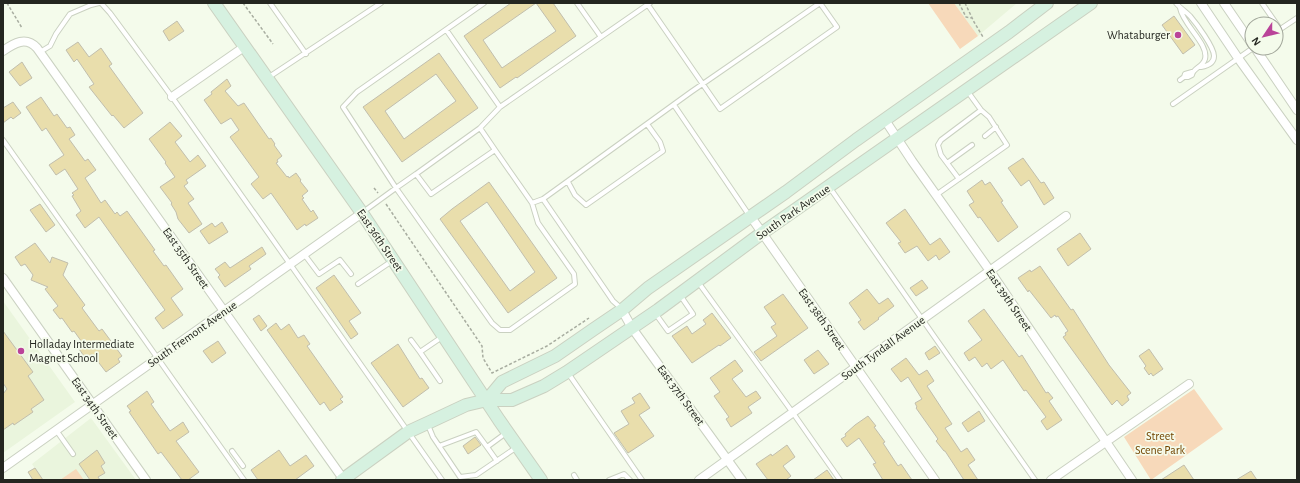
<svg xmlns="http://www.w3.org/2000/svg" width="1300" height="483" viewBox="0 0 1300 483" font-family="'Alegreya Sans',sans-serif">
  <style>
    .built { fill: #eaf5dd }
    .green { fill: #f7d9ba }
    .building { fill: #e9deac; stroke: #c1bead; fill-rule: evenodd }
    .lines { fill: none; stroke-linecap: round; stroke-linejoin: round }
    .lane-casing { stroke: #cad1c1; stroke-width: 6 }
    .street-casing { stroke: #cad1c1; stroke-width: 10 }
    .secondary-casing { stroke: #cad1c1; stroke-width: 14 }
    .path { stroke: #a8ada0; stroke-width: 1.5; stroke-dasharray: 3 2; stroke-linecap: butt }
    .lane { stroke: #fff; stroke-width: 4 }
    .street { stroke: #fff; stroke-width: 8 }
    .secondary { stroke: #d6f1e0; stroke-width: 12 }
    .poi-dot { fill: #ba4399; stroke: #f4fbeb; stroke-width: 1.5 }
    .labels { text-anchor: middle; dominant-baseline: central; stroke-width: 3.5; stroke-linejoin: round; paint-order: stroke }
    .poi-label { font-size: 12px; fill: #242620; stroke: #f4fbeb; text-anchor: end }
    .street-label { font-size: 12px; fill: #242620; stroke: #f4fbeb }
    .park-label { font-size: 12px; fill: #724500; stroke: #f4fbeb }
  </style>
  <rect width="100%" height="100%" fill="#f4fbeb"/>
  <!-- built -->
  <path class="built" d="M954,3H1017L978,36Z
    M3,301L75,402L3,453Z
    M91,418L136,480H43L32,464Z"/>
  <!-- green -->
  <path class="green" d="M928,3H954L978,36L960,49Z
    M1194,389L1223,429L1151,480L1124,437Z
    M76,469L84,480H60Z"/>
  <!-- building -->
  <path class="building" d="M511,3H553L576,36L517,78L516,77L500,88L464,36ZM536,3L556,31L502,68L483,40Z
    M1174,16L1195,45L1183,54L1162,25Z
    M177,21L184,31L169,41L163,31Z
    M78,42L89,57L101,48L112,64L109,66L143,113L124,128L113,115L112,116L89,87L94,84L77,59L74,62L66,50Z
    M439,53L478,108L402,162L363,107ZM436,74L456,101L404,139L385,111Z
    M22,62L32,78L20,86L9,72Z
    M227,79L231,86L225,91L238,106L244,103L269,139L271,138L275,144L274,145L282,156L277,160L278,162L276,163L287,177L288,176L289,178L296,173L301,180L300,181L308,191L302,196L304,198L302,199L311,212L313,210L318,218L306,226L305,224L297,230L271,193L263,199L251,184L259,177L230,137L239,130L231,118L221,124L204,100L212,94L211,92Z
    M41,97L54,116L57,114L67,128L70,127L75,135L69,139L85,161L88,159L96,170L85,178L101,203L105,200L115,214L117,212L120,216L127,211L155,250L153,251L164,266L166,265L183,289L171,298L183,315L163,329L155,318L165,310L99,217L85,228L76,215L81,211L72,196L74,195L72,193L78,189L65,169L56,175L49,165L64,155L46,128L42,131L26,107Z
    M13,102L21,113L13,119L11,117L3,123V108Z
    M170,122L182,136L175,142L190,162L198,155L206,166L186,180L188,183L184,186L194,199L188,203L202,224L189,233L178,219L176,212L171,204L172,203L160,187L175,177L165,163L166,162L149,139Z
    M1023,158L1041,183L1044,182L1054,198L1044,205L1029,180L1021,186L1008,168Z
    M982,180L985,185L990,182L1003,201L1001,202L1018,227L998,242L980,217L978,218L969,205L974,202L967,191Z
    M489,182L557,278L508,313L440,219L452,209ZM487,202L535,272L510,291L460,221Z
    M40,204L55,225L46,232L30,210Z
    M905,209L930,245L940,238L950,252L939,260L936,255L928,261L917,246L905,253L898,243L901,242L886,223Z
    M222,222L228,232L209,244L200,231L212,223L215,227Z
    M1080,233L1091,249L1068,266L1057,249Z
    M35,243L50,263L52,257L68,263L63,275L85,305L82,308L99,331L102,329L122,356L118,359L120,362L106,372L92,354L86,359L79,349L84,345L74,331L72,332L62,318L60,319L53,310L58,306L45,289L48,287L31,280L33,275L25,264L21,266L15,257Z
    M262,247L266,254L249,266L251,269L225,287L218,277L220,275L215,269L225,262L230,268Z
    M1040,266L1071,310L1073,309L1109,365L1131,393L1127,396L1129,400L1122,406L1117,400L1112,405L1068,344L1063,337L1066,335L1065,333L1068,331L1058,316L1056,317L1055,315L1051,318L1029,290L1028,292L1018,278L1030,270L1031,272Z
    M334,275L361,313L349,321L358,334L351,339L316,288Z
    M922,280L928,288L916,296L910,288Z
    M867,289L879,304L888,298L894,306L878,318L879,319L864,330L858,322L861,320L849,303Z
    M783,294L808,328L761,361L754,352L777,336L771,327L776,324L764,307Z
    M984,309L1019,357L1022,355L1046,393L1048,392L1053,398L1049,401L1062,420L1047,430L1041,421L1046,417L1026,390L1024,391L1003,360L991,369L987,363L982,367L975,357L969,361L964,353L982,340L968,321Z
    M712,313L731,338L720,346L719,345L692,363L672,336L687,326L692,334L706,324L703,320Z
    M259,315L267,326L261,331L253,319Z
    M276,323L281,330L289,324L298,338L304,335L310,344L307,346L343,397L340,399L343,402L330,411L324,402L320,405L267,330Z
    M3,331L33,372L28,376L44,400L31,409L33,412L14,425L13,423L3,430V394L7,389L3,383Z
    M218,341L226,353L212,363L203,351Z
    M398,344L420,379L422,378L429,388L403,407L371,363Z
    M935,346L940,353L929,360L925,353Z
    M1149,349L1163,369L1153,376L1151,373L1149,375L1144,368L1146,366L1139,356Z
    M818,350L829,364L814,374L804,360Z
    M906,358L919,375L927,370L934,381L927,386L952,424L945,428L961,452L967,448L975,460L968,465L978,480H964L945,451H944L936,441L938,439L916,408L917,407L915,403L922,399L908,377L901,382L891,369Z
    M735,360L743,371L732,379L746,397L756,391L761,398L748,407L752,413L731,427L726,419L729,417L714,396L720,392L710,378Z
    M147,391L154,402L151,404L170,431L183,422L189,432L176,441L199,472L188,480H182L161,452L158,454L129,412L131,411L127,406Z
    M640,393L650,408L639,415L654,436L628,453L614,433L629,424L621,411L635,403L632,398Z
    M979,411L985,421L968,432L962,423Z
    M868,416L876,426L874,427L885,442L883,443L898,466L901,464L912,480H883L873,464L876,463L859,438L847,447L841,439L846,436L845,434L855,425Z
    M475,437L481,445L468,454L463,446Z
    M787,445L795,457L783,466L791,476L786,480H768L756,464L771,454L772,456Z
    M97,450L105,463L101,466L105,473L98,477L100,480H90L79,464Z
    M279,450L290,466L306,455L314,466L295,480H258L251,470Z
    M1184,465L1194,480H1161Z
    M35,468L43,480H33L28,472Z
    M827,470L834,480H813Z
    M1251,471L1257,480H1236Z"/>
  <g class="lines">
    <!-- lane casing -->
    <g class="lane-casing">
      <path id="lane" d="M101,3L110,13L172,97L290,264L442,480
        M270,3L306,54
        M577,3L601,37
        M1176,3C1180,8 1185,11 1190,16C1196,23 1214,47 1214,56C1214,63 1207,66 1201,67
        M1262,3L1280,29
        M648,5L720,109L837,27L820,3
        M1180,8C1183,25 1209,44 1205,59C1203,67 1193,68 1192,75L1188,77H1184L1180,80
        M447,31L500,107
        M1276,32L1297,18
        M40,52L50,46L56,34L70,14L91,5L99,3
        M269,77L381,3
        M1184,77L1185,74L1192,72
        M1173,104L1253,48
        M674,105L749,215
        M480,128L500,107L650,3
        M985,136L996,127
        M3,140L244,480
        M947,163L972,145
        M416,174L396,188L343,107L357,92L484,3
        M959,179L941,155L938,145L941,140L981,110
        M568,182L575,195L586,205L663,151L660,142L647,124
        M830,188L1035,480
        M936,195L1007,145L989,117L981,110L968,92
        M532,203L543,199
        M363,212L396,188L492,323L500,330H510L575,284L574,274L538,223L532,203L495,150L431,194L416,174L480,128L495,150
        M304,254L319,274L340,260L351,274
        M698,282L793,413L840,480
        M358,284L392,261
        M622,309L613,301L543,199L691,92L820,3
        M655,313L668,331L693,314L680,295
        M411,340L420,352
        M568,373L642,480
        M440,381L420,352L442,337
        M428,425L433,437L460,477L476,475L517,447
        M56,430L73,454
        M439,446L476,432L487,447
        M232,451L243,466
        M497,461L487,447L506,433
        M574,475L577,480
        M609,480L624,474L630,480"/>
    </g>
    <!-- street casing -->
    <g class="street-casing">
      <path id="street" d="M1201,3L1238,58L1297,140
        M1224,3L1252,44
        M1255,48L1297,110
        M3,51C14,43 26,36 37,48L344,480
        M172,97L244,47
        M885,120L912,161L990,271L1132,480
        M751,217L935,480
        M3,278L146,480
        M622,310L632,328L742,480
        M3,468L362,213
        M699,480L1066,216
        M1051,480L1189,384"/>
    </g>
    <!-- secondary casing -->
    <g class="secondary-casing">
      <path id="secondary" d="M214,3L362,213L499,420L541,480
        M487,400L502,382L555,356L594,329L622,310L648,288L786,192L856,140L1009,32L1047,3
        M342,480L408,432L434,420L466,405L487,400H512L544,386L567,372L658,310L762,233L1091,3"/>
    </g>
    <!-- path -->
    <path class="path" d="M7,3L22,28
      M243,3L273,44
      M959,3L966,17L972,18
      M965,3L974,22L983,37
      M374,188L378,193
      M386,204L482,346L483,358L492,373L547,346L589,318"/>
    <!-- lane -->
    <use href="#lane" class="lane"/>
    <!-- street -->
    <use href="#street" class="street"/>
    <!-- secondary -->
    <use href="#secondary" class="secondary"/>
  </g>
  <!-- markers -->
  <g class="poi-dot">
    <circle cx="1178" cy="35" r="4"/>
    <circle cx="21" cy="351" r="4"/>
  </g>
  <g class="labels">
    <!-- poi labels -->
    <g class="poi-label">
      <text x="1170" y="35">Whataburger</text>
      <text x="29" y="344" text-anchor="start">Holladay Intermediate<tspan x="29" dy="14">Magnet School</tspan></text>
    </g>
    <!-- street labels -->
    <g class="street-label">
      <text transform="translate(793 212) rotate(-35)">South Park Avenue</text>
      <text transform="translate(380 240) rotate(56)">East 36th Street</text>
      <text transform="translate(186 258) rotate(55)">East 35th Street</text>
      <text transform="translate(1009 300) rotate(56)">East 39th Street</text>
      <text transform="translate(822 319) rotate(55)">East 38th Street</text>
      <text transform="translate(192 334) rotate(-35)">South Fremont Avenue</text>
      <text transform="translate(883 348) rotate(-36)">South Tyndall Avenue</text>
      <text transform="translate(681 395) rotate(54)">East 37th Street</text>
      <text transform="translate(95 408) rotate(55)">East 34th Street</text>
    </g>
    <!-- park labels -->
    <g class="park-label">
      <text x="1160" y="436">Street<tspan x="1160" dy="14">Scene Park</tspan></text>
    </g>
  </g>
  <!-- border -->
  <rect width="1300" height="483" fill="none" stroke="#242620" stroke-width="8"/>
  <!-- north arrow -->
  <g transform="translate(1264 36) rotate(235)"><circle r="19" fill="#f4fbeb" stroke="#a1a69a"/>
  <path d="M0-3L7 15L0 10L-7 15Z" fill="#ba4399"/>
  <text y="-6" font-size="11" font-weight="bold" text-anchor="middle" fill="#242620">N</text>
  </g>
</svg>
